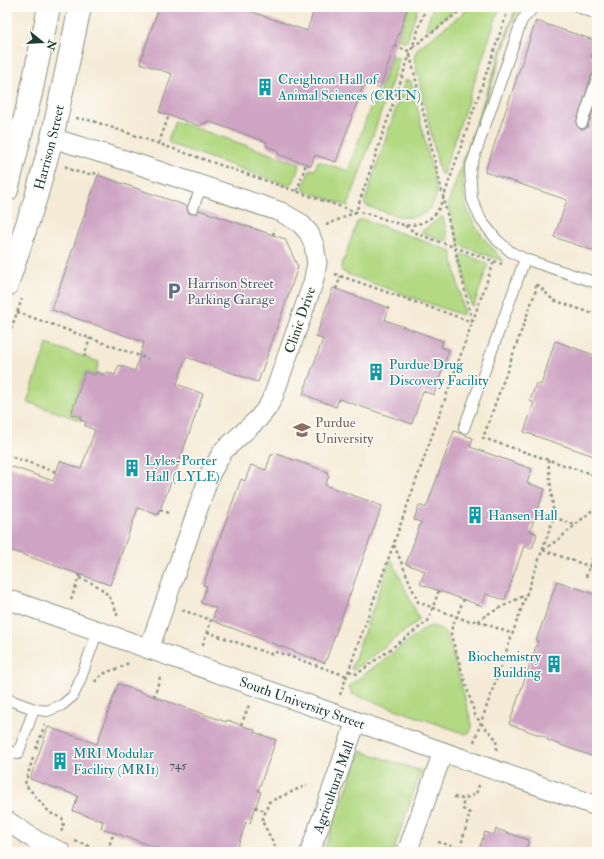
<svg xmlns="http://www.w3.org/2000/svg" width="604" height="859" viewBox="0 0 604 859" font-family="'IM FELL Double Pica',serif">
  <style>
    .green { fill: #b3d983; stroke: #698b5c }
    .building { fill: #cea3c3 }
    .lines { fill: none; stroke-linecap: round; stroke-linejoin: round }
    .lane-casing { stroke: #8a9484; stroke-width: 12 }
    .street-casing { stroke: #8a9484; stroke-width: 21 }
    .secondary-casing { stroke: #8a9484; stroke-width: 24 }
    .path { stroke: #8a9484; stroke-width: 2.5; stroke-dasharray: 3 3; stroke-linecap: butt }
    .lane { stroke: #fff; stroke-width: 10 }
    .street { stroke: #fff; stroke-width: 19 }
    .secondary { stroke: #fff; stroke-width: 22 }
    .labels { text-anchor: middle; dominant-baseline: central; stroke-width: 3; stroke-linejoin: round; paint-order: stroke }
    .number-label { font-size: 12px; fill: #4b5658 }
    .culture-label { font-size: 14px; fill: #0d838f; stroke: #fdfcf7; text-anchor: start }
    .street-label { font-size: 14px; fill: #1f3d34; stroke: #fdfcf7 }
    .service-label { font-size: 14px; fill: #4e5e75; stroke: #fdfcf7; text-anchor: start }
    .education-label { font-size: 14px; fill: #785e54; stroke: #fdfcf7; text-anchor: start }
  </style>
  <rect width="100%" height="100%" fill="#fdfcf7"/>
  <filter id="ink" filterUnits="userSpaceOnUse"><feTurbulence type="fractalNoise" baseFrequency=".025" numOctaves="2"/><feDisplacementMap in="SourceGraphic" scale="8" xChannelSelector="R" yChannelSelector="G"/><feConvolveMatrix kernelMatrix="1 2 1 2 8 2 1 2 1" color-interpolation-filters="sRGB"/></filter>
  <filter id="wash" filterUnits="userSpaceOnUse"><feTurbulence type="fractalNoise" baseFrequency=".012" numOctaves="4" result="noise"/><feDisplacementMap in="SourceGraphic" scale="16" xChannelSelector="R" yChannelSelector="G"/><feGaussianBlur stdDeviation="0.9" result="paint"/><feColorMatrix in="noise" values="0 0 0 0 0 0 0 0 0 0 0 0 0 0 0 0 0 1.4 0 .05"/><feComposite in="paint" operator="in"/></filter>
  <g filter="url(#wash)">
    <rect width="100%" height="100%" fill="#f5ead5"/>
    <!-- green -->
    <path class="green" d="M409,7H418L407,41H404L397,39Z
      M433,7H458L429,30L426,29V27Z
      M471,7H500L443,174L442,175L440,173L414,58L417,49Z
      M516,7H525L520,10L513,20L463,169C461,214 475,228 503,261L459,245L448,204Z
      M392,55L398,58L399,61L348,206L305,191L303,187L310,169L315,170L318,161L348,171L371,105H375Z
      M408,80L411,81L437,192C430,221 408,221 385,212C378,210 370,208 364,204L405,81Z
      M175,121L300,164L293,183L290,186L170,144L168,141Z
      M441,217H443L448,239L446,241L423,233L422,231Z
      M362,219L451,251L464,313L462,315L347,274L342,271L341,268L357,222Z
      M462,254L486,263L488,265L474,305L473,306L471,305L460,257Z
      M47,344L99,362L95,375L85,372L71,413L81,417L80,420L27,402Z
      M390,560H392L419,619L418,621L354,670L351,669Z
      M431,626L441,629L448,637L472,725C472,730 470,733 466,734L352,694L349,687L351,684L426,628Z
      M361,751L421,771L393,852H323Z"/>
    <g id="blocks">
      <!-- building -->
      <path class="building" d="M159,7H238L307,31L315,7H408L380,88L364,83L336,162L315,155L311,166L278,154L279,151L266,146L267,142L207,121L206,124L203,123L201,126L159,112L172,74L140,63Z
        M536,21L597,41L591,57L597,58V73L593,74L591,77L576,124L580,129H584L587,128L597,99V252L554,237L567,200L485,172Z
        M98,175L187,206L188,212L191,214L197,213L199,210L285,239L298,267L258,382L186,357L177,384L203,394L172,482H171L158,515L138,508L110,585L7,549V465L53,481L60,461L81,469L95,430L85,426L86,422L80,420L81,417L71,414L85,372L95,375L96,372L105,375L106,372L115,375L119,365L135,371L144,342L52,310Z
        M333,288L389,308L385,320L443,341L441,347L449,350L434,395L423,391L412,424L339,399L336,407L303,394L323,339L316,337Z
        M555,341L597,356V457L524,432L534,403L530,401L536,383L541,385Z
        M454,431L473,438L470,447L532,469L527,483L545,489L530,531L537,534L532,549L524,546L505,600L486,594L482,606L420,584L425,571L406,564L421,522L414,520L419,505L426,508Z
        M274,453L328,472L327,475L329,476L325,485L382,506L325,663L213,621L214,617H213L216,608L201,603L207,586L203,585L241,479L245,481L251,465L266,470L271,455H273Z
        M557,581L597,595V687L591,703L597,705V758L547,740L548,738L509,724L538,641H536Z
        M118,684L226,722L227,720L255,730L254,732L276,740L258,791L261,792L250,823L246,822L236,852H169L101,828L103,821L73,811L78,796L30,779L48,727L97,744Z
        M496,829L529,840L525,852H478L485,832L494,835Z"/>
    </g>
  </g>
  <g filter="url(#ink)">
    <use href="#blocks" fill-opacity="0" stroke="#8a9484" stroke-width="1"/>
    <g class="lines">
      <!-- lane casing -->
      <g class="lane-casing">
        <path id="lane" d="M534,7L522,20L470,169L472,199L481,220L497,240L511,252L525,259L597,283
          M578,7L597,14
          M582,123L597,79
          M193,208L202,185
          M464,428L525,259
          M7,699L34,709L47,711L62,705L73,696L79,683L98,630
          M7,750L18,754L34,709"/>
      </g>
      <!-- street casing -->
      <g class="street-casing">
        <g id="street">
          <path d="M52,138L131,162L281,212L300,223L309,233L314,245L317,263L313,283L273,397L267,408L258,419L223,451L210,474L149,649"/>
          <path id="s1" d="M7,599L597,806"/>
          <path d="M7,821L37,841L61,852"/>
          <path id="s2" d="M310,852L356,722"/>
          <path d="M407,852L443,752"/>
        </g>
      </g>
      <!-- secondary casing -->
      <g class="secondary-casing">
        <g id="secondary">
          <path d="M7,190L31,93L49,7"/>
          <path id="s3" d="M7,285L36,197L52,138L80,7"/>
        </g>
      </g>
      <!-- path -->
      <path class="path" d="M395,46L411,52
        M413,47L465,7
        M410,55L472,321
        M76,118L93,121L356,212C373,213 388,222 404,225C415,227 429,221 436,213C439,209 441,203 443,199L509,7
        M159,143L169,115
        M65,166L73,171L88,174L100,173
        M297,191L306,164
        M326,225L356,212L426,7
        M405,226L420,235L502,264
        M273,235L275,229
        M335,274L472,322
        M336,289L341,276
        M17,312L148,359
        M597,315L553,300L536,283V290L483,438L597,476
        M7,340L22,299
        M84,357L90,338
        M7,455L56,472
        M160,510L168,513
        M537,511L575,525
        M394,545L418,602L468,621H478L513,634
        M543,550L559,539L597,506
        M543,550L597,569
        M586,577L597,544
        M79,578C102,586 111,593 118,618
        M464,599L452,627L451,635L475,715L481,723L496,739L497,751
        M71,600L80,574
        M182,610L211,620L202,647
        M478,621L488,614L527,594
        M207,632L270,654L277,652L347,676
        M349,671L357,674L428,621L439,590
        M95,682C105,668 117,672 128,663
        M340,695L494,261
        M154,697L161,674
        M241,725L249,705
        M474,742L554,517L548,460
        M36,749L45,724
        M33,758L25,784L50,813L62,818L64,823L61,833
        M454,797L463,799L476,794L479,785
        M255,807L266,811
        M75,841L107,852L114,832
        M438,842L472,852
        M460,848L470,813L463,809V799
        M278,852L262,821L269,802L307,785"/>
      <!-- lane -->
      <use href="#lane" class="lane"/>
      <!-- street -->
      <use href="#street" class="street"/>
      <!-- secondary -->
      <use href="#secondary" class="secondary"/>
    </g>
  </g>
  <!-- icons -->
  <defs>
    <g id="building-bare" transform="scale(1.38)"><path d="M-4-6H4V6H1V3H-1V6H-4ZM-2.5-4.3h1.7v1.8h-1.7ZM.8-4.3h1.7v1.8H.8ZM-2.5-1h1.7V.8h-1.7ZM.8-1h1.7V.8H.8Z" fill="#0f9aa8" stroke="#fdfcf7" stroke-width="2.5" paint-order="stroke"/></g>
    <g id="parking-bare" transform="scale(1.38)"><path d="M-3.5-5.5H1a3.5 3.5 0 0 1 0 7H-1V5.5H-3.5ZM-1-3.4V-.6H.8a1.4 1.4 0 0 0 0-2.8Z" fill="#5c6f8a" stroke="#fdfcf7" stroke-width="2.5" paint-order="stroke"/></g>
    <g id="university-bare" transform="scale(1.38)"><path d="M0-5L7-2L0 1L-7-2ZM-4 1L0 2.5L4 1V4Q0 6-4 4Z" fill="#8d6e63" stroke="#fdfcf7" stroke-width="2.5" paint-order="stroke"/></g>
  </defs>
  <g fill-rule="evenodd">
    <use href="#building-bare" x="265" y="87"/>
    <use href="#parking-bare" x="174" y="291"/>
    <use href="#building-bare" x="376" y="372"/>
    <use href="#university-bare" x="302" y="430"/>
    <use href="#building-bare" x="132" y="468"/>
    <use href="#building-bare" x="475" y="515"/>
    <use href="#building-bare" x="554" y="664"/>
    <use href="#building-bare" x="60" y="761"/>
  </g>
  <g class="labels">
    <!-- number labels -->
    <g class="number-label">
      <text x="178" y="765">745</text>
    </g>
    <!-- culture labels -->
    <g class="culture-label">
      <text x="278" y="79">Creighton Hall of<tspan x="278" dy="16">Animal Sciences (CRTN)</tspan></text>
      <text x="389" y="364">Purdue Drug<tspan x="389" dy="16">Discovery Facility</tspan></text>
      <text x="145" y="460">Lyles-Porter<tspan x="145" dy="16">Hall (LYLE)</tspan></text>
      <text x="488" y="515">Hansen Hall</text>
      <text x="541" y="656" text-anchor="end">Biochemistry<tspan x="541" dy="16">Building</tspan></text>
      <text x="73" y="753">MRI Modular<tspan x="73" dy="16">Facility (MRI1)</tspan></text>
    </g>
    <!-- street labels -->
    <g class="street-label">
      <text stroke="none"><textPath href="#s3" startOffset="144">Harrison Street</textPath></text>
      <text transform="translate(300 320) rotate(-71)">Clinic Drive</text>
      <text stroke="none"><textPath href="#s1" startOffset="313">South University Street</textPath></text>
      <text stroke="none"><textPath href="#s2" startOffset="69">Agricultural Mall</textPath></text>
    </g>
    <!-- service labels -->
    <g class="service-label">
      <text x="187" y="283">Harrison Street<tspan x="187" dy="16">Parking Garage</tspan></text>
    </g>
    <!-- education labels -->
    <g class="education-label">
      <text x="315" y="422">Purdue<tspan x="315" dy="16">University</tspan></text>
    </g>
  </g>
  <!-- margin -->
  <rect width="604" height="859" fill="none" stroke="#fdfcf7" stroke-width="24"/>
  <!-- north arrow -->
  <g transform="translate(42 42) rotate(108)" stroke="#fdfcf7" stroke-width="3" paint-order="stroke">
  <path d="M0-3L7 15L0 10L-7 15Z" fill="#1f3d34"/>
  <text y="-6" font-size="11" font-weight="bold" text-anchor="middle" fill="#1f3d34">N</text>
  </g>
</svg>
